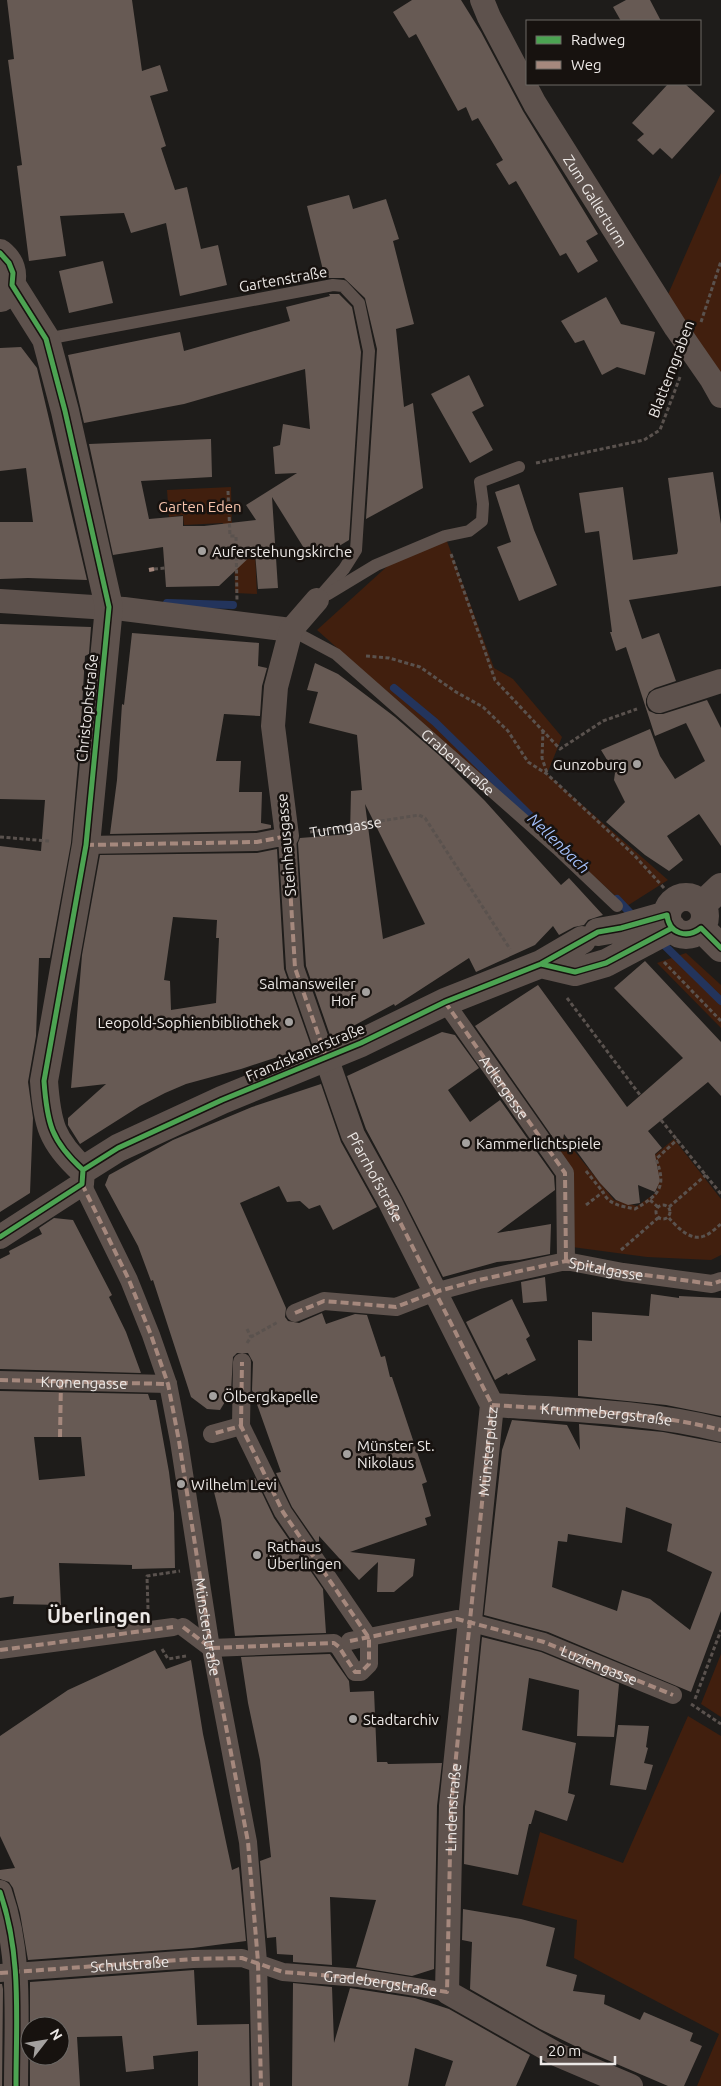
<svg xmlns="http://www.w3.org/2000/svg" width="721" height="2086" viewBox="0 0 721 2086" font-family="Ubuntu,sans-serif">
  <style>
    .green { fill: #411f0e }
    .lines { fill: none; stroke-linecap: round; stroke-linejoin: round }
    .stream { stroke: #23345c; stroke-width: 8 }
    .building { fill: #675a54; fill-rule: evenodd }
    .path { stroke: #5a524e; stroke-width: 3; stroke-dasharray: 4 2.5; stroke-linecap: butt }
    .service { stroke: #5e524d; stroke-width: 12 }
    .pedestrian { stroke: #5e524d; stroke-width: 18 }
    .minor { stroke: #5e524d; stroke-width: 24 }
    .tertiary { stroke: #5e524d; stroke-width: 28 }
    .quiet { stroke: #a5887d; stroke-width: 4; stroke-dasharray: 8 4; stroke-linecap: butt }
    .cycleway-casing { stroke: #17120f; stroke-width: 8 }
    .cycleway { stroke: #4ca352; stroke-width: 5 }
    .poi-dot { fill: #a4a19f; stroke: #17120f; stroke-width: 2 }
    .labels { text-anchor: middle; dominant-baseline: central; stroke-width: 5; stroke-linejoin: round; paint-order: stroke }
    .street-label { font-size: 15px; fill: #ece8e6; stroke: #17120f }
    .park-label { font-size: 15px; fill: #f6c3ac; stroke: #17120f }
    .poi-label { font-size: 15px; fill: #ece8e6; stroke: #17120f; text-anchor: start }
    .water-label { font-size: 16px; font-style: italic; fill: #a4bffa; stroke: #17120f }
    .district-label { font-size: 20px; font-weight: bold; fill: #ece8e6; stroke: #17120f }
  </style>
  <rect width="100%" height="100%" fill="#1e1c1a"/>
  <!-- green -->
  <path class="green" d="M721,173V384L666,299Z
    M231,487L232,532L254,533L257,594L235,593L234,539H224L223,523L184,525L183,515L169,517L167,490Z
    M445,536L494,668L513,679L562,737L547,774L668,880L627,906L317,630L403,552Z
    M686,953L721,985V1028L657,963Z
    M563,1137L614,1200L637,1206L657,1192L658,1167L650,1159L674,1139L721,1199V1255L711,1260L647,1257L572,1247L553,1144Z
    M721,1654V1717L701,1704Z
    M688,1716L721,1736V2086H697L719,2034L574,1958L577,1920L522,1905L540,1832L623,1863Z"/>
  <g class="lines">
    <!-- stream -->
    <path class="stream" d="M167,603L233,605
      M394,688L435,722L558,843
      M617,899L635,918
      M660,941L721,1001"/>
  </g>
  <!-- building -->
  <path class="building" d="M7,0H132L142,71L160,65L168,91L150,96L166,146L161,148L175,190L187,187L201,249L218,245L227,285L180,296L166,223L131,233L124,213L60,216L66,256L29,261L17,166L22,165L8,60L14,59Z
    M412,0H461L481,32L523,111L598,234L586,241L598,261L578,273L566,253L560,256L516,181L509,185L496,164L503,160L478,118L472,121L466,107L458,111L416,34L409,38L393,12Z
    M626,0H650L661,21H621L613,7Z
    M668,84H685L715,111L672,159L660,148L653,155L637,140L644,134L632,123Z
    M349,195L353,209L386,199L399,239L393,241L414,324L396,329L404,407L413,403L423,488L366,519L377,349L365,298L344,278H325L307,206Z
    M103,261L113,303L69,313L59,271Z
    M329,294H339L352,307L361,352L349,540L326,554L320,545L307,553L272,497L278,588L258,589L255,552L219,586L166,587L163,547L113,555L89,444L211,439L212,477L141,481L149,519L183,516V526H204L256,520L246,505L297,473L275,474L273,447L280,445L283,424L310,429L305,369L184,404L84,423L68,355L180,332L184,351L290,321L286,307L330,296Z
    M606,297L621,324L655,332L645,375L617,367L602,375L584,340L575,343L561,321Z
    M21,347L37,368L87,580L28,578L0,579V522H33L26,468L0,471V348Z
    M469,375L484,406L472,412L493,450L470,463L431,394Z
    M713,472L721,524V586L629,600L642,639L659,633L676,681L655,688L649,692L646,699V705L649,711L656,714H663L707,700L721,728V846L699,814L667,836L683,860L669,871L645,855L606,822L625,802L614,780L615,773L601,750L650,729L660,756L675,779L705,761L686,723L655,736L626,647L616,651L610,632H612L599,531L585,533L579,493L623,487L633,560L677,554L678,551L668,478Z
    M519,484L534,530L557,585L519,601L497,547L511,542L495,492Z
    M0,624L91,627L89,654L85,656L80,741L71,843L50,958H39L36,1036L28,1082L33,1118L30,1193L0,1212V846L41,851L45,800L0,799Z
    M132,633L259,643L258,666L267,668L262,686L260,716L224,714L216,761H241L239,792H262L261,823L271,825V828L256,831L110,834L117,780L122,704L124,705Z
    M315,663L338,674L395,717L440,756L485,801L561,885L569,878L603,915L588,920L584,925L574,927L559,935L553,926L535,945L476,972L469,958L395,1006L394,1004L331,1038L306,966L298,843L300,838L350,834L351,791L362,790L357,735L309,723L318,692L307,690ZM365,804L425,924L383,939Z
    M277,849L284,969L311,1046L241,1069L186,1084L165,1093L140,1106L80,1144L68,1125V1118L106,1084L71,1088L82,955L100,855L257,853ZM173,917L217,920L216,938H219L216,1003L171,1010L170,981L164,980Z
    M645,961L721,1042V1096L708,1082L648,1131L662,1148L655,1154L660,1181L655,1192L638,1185L640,1203L628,1205L616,1200L600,1183L564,1134L561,1149L475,1026L538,985L627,1107L683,1058L614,988Z
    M442,1032L455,1035L479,1068L448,1090L470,1122L500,1100L554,1176L555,1190L497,1233L551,1224L550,1254L519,1260L497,1262L443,1277L402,1196L366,1129L347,1076Z
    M321,1084L341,1142L377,1207L333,1230L320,1205L309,1209L300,1201L287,1202L279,1186L240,1203L286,1308L285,1317L288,1321L299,1323L322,1313L326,1324L355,1314L367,1315L381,1357L385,1356L390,1377H392L427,1482L422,1484L431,1516L425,1518L427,1525L350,1552L415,1559L413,1576L394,1592H377L378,1562L359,1580L319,1536V1546L292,1507L276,1473L281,1472L252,1390L253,1362L248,1353H237L233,1357L231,1392L220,1410L207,1409L191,1397L153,1280L151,1281L138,1246L105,1185L109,1175L173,1140L252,1107Z
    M54,1218L73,1220L112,1295L109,1297L126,1332L141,1373L0,1369V1259L10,1254L9,1251L42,1234L39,1228Z
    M545,1277L547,1301L523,1303L521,1282Z
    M651,1294L679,1298V1296L721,1298V1416L666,1405L578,1396V1340L592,1341V1312L649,1316Z
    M512,1299L530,1336L526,1339L536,1360L508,1375L507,1373L495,1380L466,1322Z
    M0,1391L148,1394L150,1400H156L169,1472L174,1513L175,1568L132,1569V1565L59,1563L61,1605L13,1604L14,1596L0,1598ZM34,1437H81L85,1476L39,1480Z
    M512,1420L567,1425L580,1450L579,1424L663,1432L721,1443V1611L691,1692L548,1632L484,1615L502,1450ZM626,1507L672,1524L667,1551L712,1572L690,1630L650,1599L622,1590L617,1611L552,1587L558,1541L567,1542L568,1534L622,1543Z
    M255,1478L274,1518L323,1589L326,1633L235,1636L221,1520L213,1488Z
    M482,1637L541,1652L619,1684L614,1737L577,1736L579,1690L529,1678L522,1730L576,1743L568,1793L575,1795L567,1821L535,1810L531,1824H529L518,1875L464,1864L465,1807Z
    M155,1650L166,1669L191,1660L203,1734L232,1870L239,1867L246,1941L193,1948L28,1960L20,1913L13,1888L9,1882L0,1879V1870L15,1868L0,1836V1736L68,1690Z
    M330,1654L349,1681L350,1692L374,1691L377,1762H387L388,1764L442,1763L437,1806L434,1969L412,1976L356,1967L376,1900L330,1897L332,1965L293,1962V1955L277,1954L276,1937L267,1938L260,1861L271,1857L267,1820L260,1760L248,1703L241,1657Z
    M618,1725L649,1726L646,1747L648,1748L644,1763L653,1765L646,1790L610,1785Z
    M463,1909L521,1919L555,1928L546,1966L577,1975L573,1991L605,1995L604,2004L640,2020L644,2012L693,2033L690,2041L702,2046L684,2086H668L577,2047L540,2029L470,1989L472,1942L462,1940Z
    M194,1970L197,2025L249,2024L250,2086H198V2051L153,2056L154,2069L126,2072L122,2036L77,2037L80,2086H30V2056H60V2026H30V1982Z
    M293,1983L332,1987L334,2043L350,1988L415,1998L449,2009L530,2055L516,2086H445L453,2061L415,2048L408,2086H292Z
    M0,1984H2L3,1989L2,2086H0Z"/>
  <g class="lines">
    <!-- path -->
    <g class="path">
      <path d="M701,322L721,261"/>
      <path d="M536,463L644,440L660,430L680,377"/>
      <path d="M228,491L230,536H236L237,601"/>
      <path d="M451,554L495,680L560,749L603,721L637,709"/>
      <path d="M154,569L165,568"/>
      <path d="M366,656L389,658L420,667L456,692L483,707L508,731L528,762L547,774L634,855L665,889"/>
      <path d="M543,730L542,758L547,773"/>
      <path id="s1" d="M310,832L419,815L425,818L510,949"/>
      <path d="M0,837L49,841"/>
      <path d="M664,962L721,1021"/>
      <path d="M567,998L640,1095"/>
      <path d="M661,1120L721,1194"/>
      <path d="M586,1171L603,1192"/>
      <path d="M650,1200L658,1207"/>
      <circle cx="663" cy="1212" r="7"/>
      <path d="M586,1205L603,1192C609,1205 621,1206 635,1209C659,1195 667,1187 656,1159L678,1139"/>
      <path d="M669,1207L706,1175"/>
      <path d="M669,1218C676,1226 691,1242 704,1236C710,1234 716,1228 721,1224"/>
      <path d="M621,1250L658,1218"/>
      <path d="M247,1329L251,1337"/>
      <path d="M247,1343L251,1337L278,1322"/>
      <path d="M148,1609L147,1576L180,1571"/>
      <path d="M162,1649L168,1659L186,1656"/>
      <path d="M695,1699L721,1630"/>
      <path d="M691,1704L721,1724"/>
    </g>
    <!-- service -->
    <g class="service">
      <path d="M46,339L333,285L343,286L359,303L369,351L356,550L344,569L317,600"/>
      <path d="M328,594L376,565L445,536L469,531L482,521L483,504L480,482L519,467"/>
      <path id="s2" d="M291,630L336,654L557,849L617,906"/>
    </g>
    <!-- pedestrian -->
    <g class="pedestrian">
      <path d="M86,845L257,842L287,836L295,968L326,1057"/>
      <path id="s3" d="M445,1002L565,1173L566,1261"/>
      <path d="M82,1184L129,1280L151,1335L168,1384L179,1441L211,1648L248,1842L258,1962L261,2086"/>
      <path d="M295,1313L324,1301L396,1307L435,1292L479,1280L566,1261L623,1272L712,1284L721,1281"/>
      <path id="s4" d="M0,1380L168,1384"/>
      <path d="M241,1426L242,1362"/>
      <path d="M183,1627L211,1648L334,1643L339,1647L355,1672H361L369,1664V1638L283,1512L241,1426L212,1434"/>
      <path d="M350,1641L457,1619L544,1642L673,1695"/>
      <path d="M0,1650L173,1627"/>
      <path d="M0,1973L193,1959L242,1958L283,1972L359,1978L447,1992"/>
    </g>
    <!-- minor -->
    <g class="minor">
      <path id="s5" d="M482,0L489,17L535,104L676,328L712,380L721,396"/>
      <path d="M0,601L124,609L291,630"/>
      <path d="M659,701L721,681"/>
      <path d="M287,836L273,726L276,687L291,630L317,600"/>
      <path id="s6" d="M326,1057L353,1135L390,1202L492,1405L451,1806L447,1992L558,2055L631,2086"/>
      <path d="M0,1237L82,1184L83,1170"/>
      <path d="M492,1405C568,1410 647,1411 721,1430"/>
      <path d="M0,1892C22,1955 16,2021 16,2086"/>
    </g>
    <!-- tertiary -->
    <path class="tertiary" d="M0,253C16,266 16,286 1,298
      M12,285L46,339L65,411L109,607L86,845L44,1081C47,1123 51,1141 83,1170L118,1148L222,1100L361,1043L445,1002L541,964L582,940
      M667 916a19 19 0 1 1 38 0a19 19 0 1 1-38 0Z
      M702,905L721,887
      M701,928L721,948
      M598,932L621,928L667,915
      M541,964L575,972L606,963L672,928"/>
    <!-- quiet -->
    <g class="quiet">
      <path d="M149,570L154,569"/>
      <path d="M86,845L257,842L287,836L295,968L326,1057"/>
      <path d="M445,1002L565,1173L566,1261"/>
      <path id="s7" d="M82,1184L129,1280L151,1335L168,1384L179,1441L211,1648L248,1842L258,1962L261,2086"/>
      <path id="s8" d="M295,1313L324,1301L396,1307L435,1292L479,1280L566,1261L623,1272L712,1284L721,1281"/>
      <path d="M0,1380L168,1384"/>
      <path id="s9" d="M492,1405C568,1410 647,1411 721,1430"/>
      <path d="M241,1426L242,1362"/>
      <path d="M60,1437L61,1381"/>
      <path d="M183,1627L211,1648L334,1643L339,1647L355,1672H361L369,1664V1638L283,1512L241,1426L212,1434"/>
      <path id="s10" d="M350,1641L457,1619L544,1642L673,1695"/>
      <path d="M0,1650L173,1627"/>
      <path id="s11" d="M0,1973L193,1959L242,1958L283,1972L359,1978L447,1992L451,1806L492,1405L390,1202"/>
    </g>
    <!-- cycleway casing -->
    <g class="cycleway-casing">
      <path id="cycleway" d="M0,253L9,263L13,273L12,285L46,339L65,411L109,607L86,845L44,1081C47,1123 51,1141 83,1170
        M541,964L575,972L606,963L672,928
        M83,1170L118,1148L222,1100L361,1043L445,1002L541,964L598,932L621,928L667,915C669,934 687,939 701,928L721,948
        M0,1237L82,1184L83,1170
        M0,1892C22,1955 16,2021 16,2086"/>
    </g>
    <!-- cycleway -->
    <use href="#cycleway" class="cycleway"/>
  </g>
  <!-- markers -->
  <g class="poi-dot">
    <circle cx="202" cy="551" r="5"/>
    <circle cx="637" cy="764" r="5"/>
    <circle cx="366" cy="992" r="5"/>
    <circle cx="289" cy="1022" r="5"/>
    <circle cx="466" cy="1143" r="5"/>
    <circle cx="213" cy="1396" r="5"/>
    <circle cx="347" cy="1454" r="5"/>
    <circle cx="181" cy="1484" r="5"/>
    <circle cx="257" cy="1555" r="5"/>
    <circle cx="353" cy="1719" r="5"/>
  </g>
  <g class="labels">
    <!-- street labels -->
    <g class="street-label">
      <text stroke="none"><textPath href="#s5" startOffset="231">Zum Gallerturm</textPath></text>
      <text transform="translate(283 279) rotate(-10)">Gartenstraße</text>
      <text transform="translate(671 369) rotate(-69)">Blatterngraben</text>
      <text transform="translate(87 708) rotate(-84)">Christophstraße</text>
      <text stroke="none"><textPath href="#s2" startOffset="214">Grabenstraße</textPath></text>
      <text stroke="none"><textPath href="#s1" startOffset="36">Turmgasse</textPath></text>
      <text transform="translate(286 845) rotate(-95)">Steinhausgasse</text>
      <text transform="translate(305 1052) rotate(-23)">Franziskanerstraße</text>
      <text stroke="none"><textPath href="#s3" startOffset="104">Adlergasse</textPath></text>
      <text stroke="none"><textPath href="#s6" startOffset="130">Pfarrhofstraße</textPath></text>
      <text stroke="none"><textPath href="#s8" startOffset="321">Spitalgasse</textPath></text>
      <text stroke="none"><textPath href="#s4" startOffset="84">Kronengasse</textPath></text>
      <text stroke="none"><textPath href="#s9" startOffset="115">Krummebergstraße</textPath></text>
      <text stroke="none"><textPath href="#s11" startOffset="994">Münsterplatz</textPath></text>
      <text stroke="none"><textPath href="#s7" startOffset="464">Münsterstraße</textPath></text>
      <text stroke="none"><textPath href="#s10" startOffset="259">Luziengasse</textPath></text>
      <text stroke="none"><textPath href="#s11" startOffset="636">Lindenstraße</textPath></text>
      <text stroke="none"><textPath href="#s11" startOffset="130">Schulstraße</textPath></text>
      <text stroke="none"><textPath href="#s11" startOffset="384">Gradebergstraße</textPath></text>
    </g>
    <!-- park labels -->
    <g class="park-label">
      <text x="200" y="506">Garten Eden</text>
    </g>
    <!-- poi labels -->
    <g class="poi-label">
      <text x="212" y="551">Auferstehungskirche</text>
      <text x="627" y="764" text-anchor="end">Gunzoburg</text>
      <text x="356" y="983" text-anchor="end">Salmansweiler<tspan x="356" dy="17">Hof</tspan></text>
      <text x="279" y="1022" text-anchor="end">Leopold-Sophienbibliothek</text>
      <text x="476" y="1143">Kammerlichtspiele</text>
      <text x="223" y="1396">Ölbergkapelle</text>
      <text x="357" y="1445">Münster St.<tspan x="357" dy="17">Nikolaus</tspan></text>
      <text x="191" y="1484">Wilhelm Levi</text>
      <text x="267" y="1546">Rathaus<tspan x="267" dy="17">Überlingen</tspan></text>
      <text x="363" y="1719">Stadtarchiv</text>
    </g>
    <!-- water labels -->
    <g class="water-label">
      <text transform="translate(559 843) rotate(44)">Nellenbach</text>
    </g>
    <!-- district labels -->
    <g class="district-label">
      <text x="99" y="1615">Überlingen</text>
    </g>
  </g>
  <!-- legend -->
  <rect x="526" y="20" width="175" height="65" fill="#17120f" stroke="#6c6865"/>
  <rect x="536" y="36" width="25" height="8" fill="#4ca352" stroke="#6c6865"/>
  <text x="571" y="45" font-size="15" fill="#ece8e6">Radweg</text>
  <rect x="536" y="61" width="25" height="8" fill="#a5887d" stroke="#6c6865"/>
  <text x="571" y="70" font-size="15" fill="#ece8e6">Weg</text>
  <!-- north arrow -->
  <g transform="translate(45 2041) rotate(59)"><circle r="24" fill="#17120f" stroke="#6c6865"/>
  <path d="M0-4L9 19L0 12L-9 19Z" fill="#a4a19f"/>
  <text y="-8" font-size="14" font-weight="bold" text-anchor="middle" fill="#ece8e6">N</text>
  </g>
  <!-- scale -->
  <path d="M541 2056v8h74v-8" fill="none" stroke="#ece8e6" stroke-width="2.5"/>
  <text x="548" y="2056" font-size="15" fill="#ece8e6" stroke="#17120f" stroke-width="4" paint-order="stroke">20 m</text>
</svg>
